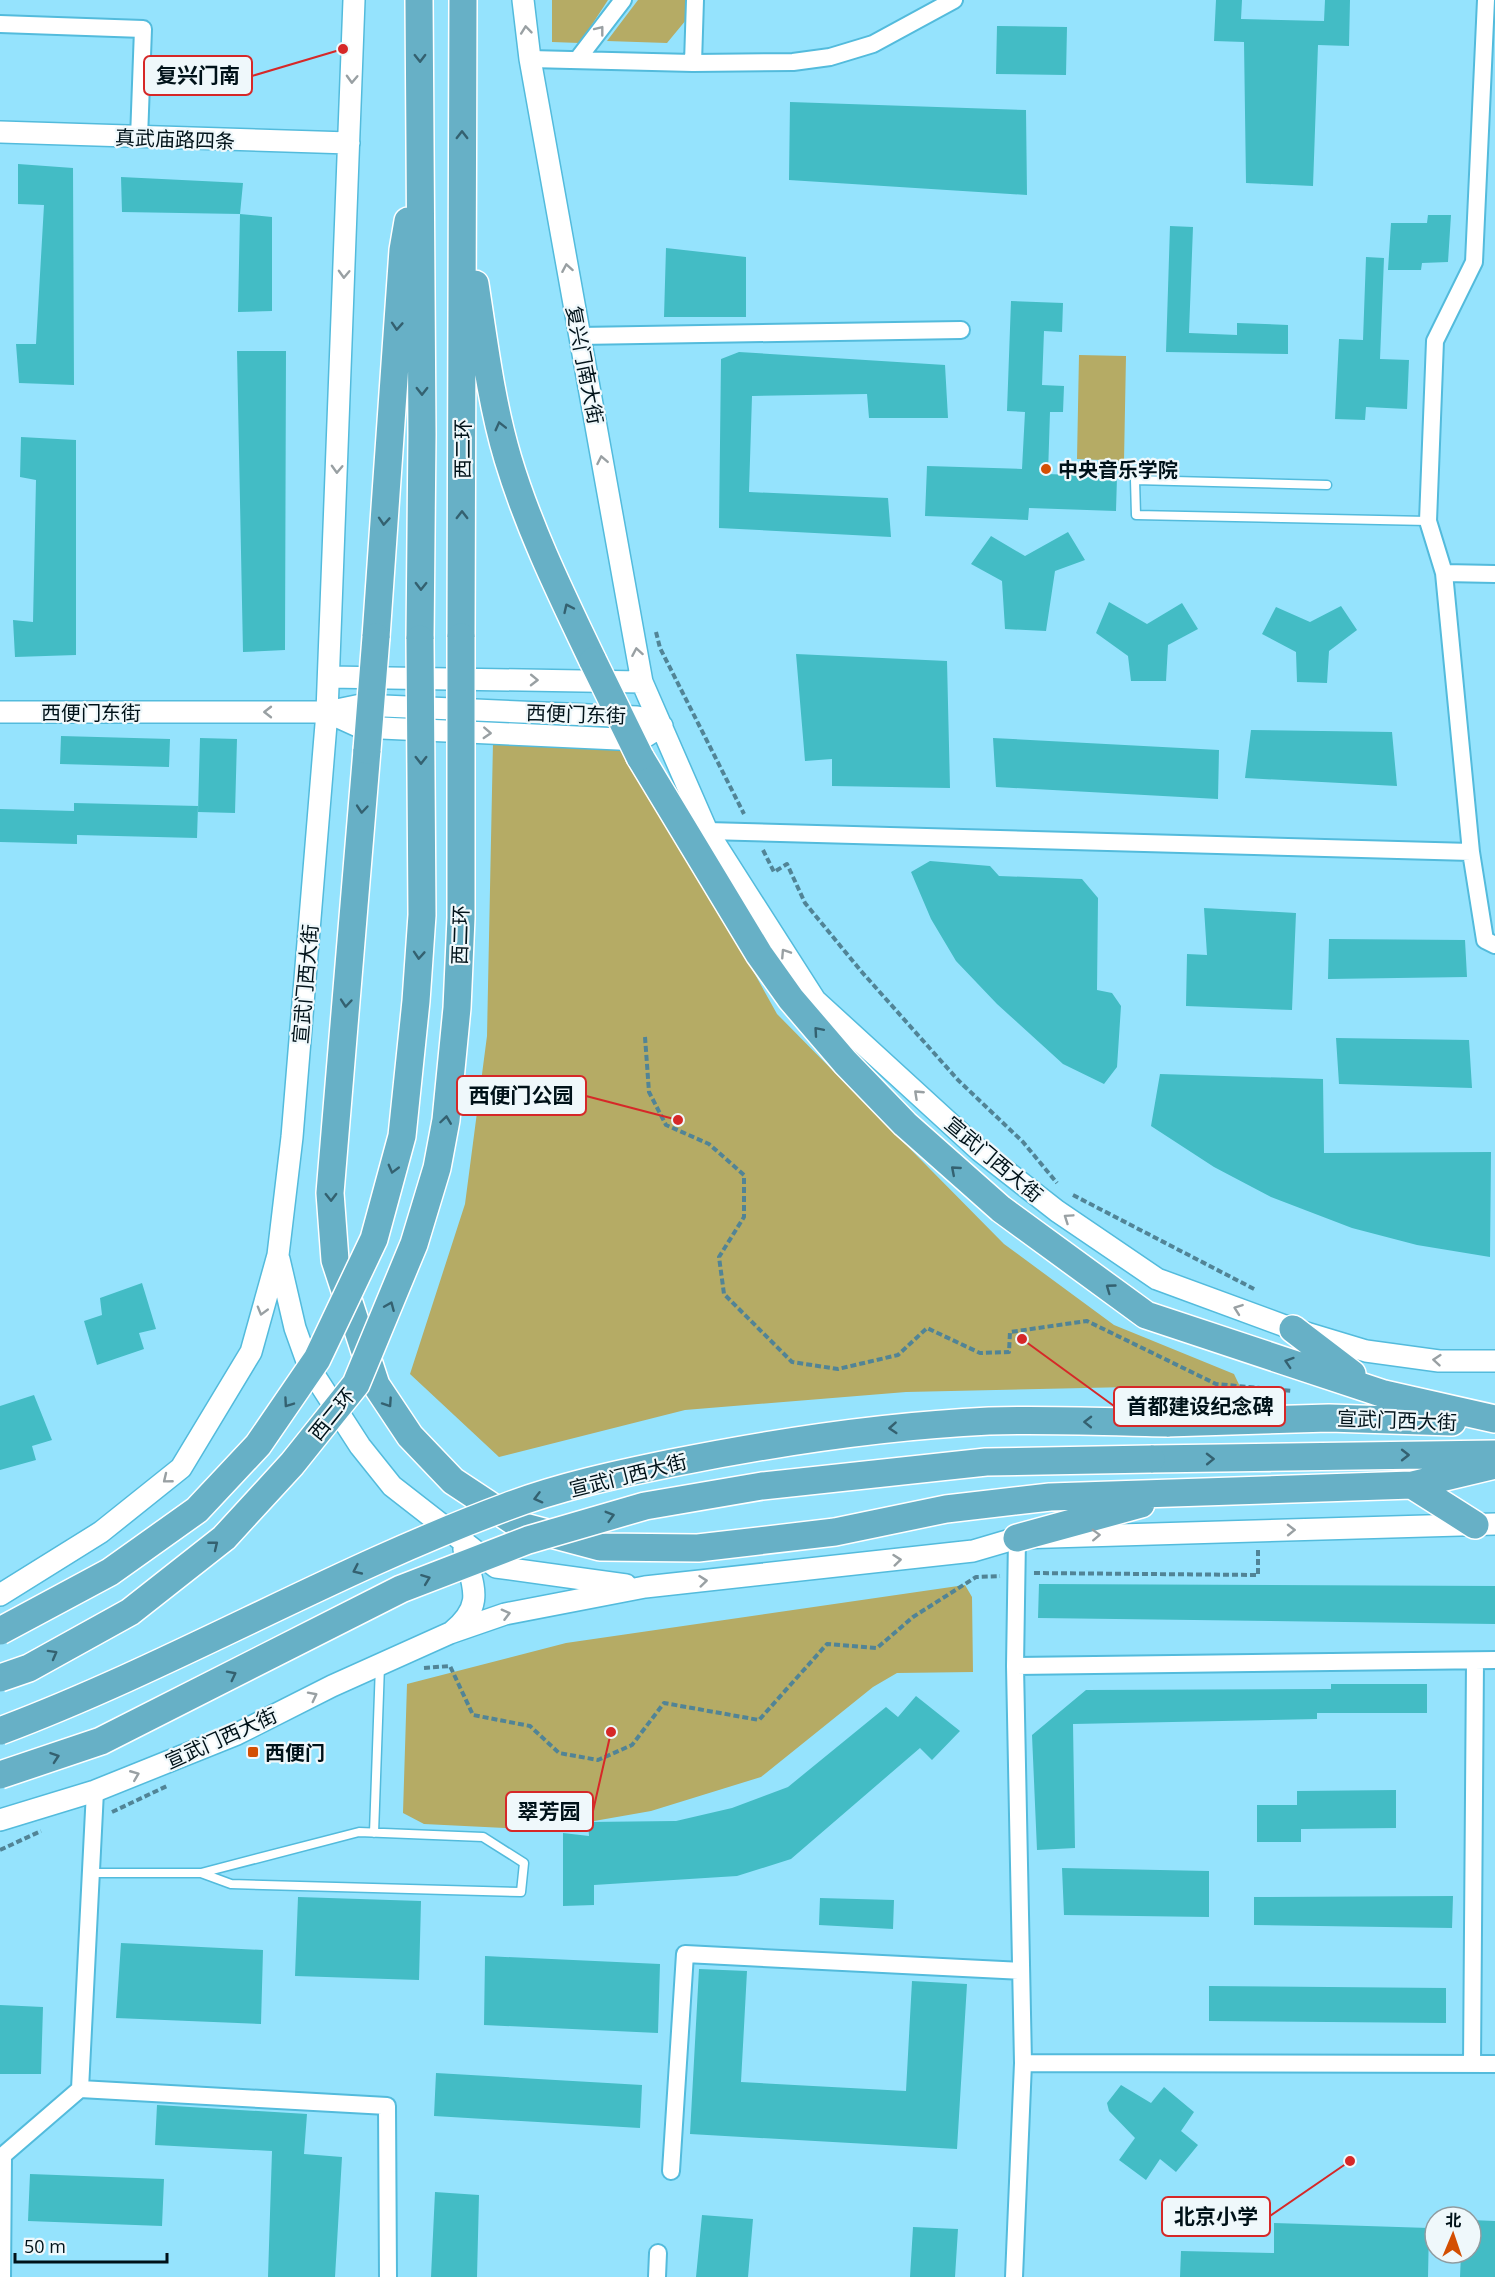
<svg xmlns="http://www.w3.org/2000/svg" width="1495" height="2277" viewBox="0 0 1495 2277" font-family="'Open Sans','Noto Sans SC',sans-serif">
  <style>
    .green { fill: #b5ab65 }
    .building { fill: #43bcc5 }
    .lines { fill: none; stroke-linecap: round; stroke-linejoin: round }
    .service-casing { stroke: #53bbdc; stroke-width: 11 }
    .minor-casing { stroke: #53bbdc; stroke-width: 20 }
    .tertiary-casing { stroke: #53bbdc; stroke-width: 24 }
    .trunk-casing { stroke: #fff; stroke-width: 30 }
    .path { stroke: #518496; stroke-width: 4; stroke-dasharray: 6 3; stroke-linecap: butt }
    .service { stroke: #fff; stroke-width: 8 }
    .minor { stroke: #fff; stroke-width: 16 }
    .tertiary { stroke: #fff; stroke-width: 21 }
    .trunk { stroke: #67b0c6; stroke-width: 27 }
    .trunk-bridge-casing { stroke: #fff; stroke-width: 30; stroke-linecap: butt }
    .trunk-bridge { stroke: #67b0c6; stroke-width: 27 }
    .oneway { stroke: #99a0a3 }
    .oneway2 { stroke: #346170 }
    .poi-dot { fill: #d34f03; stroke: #eff8fb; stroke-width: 2 }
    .labels { text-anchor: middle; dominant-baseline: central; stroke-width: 4.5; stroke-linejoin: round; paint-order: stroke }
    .street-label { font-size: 20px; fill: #001219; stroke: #eff8fb }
    .poi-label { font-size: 20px; font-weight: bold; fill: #001219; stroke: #eff8fb; text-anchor: start }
    .leader { fill: none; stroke: #d62828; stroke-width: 2 }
    .callout-dot { fill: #d62828; stroke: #eff8fb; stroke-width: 2 }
    .callout { fill: #eff8fb; stroke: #d62828; stroke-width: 2 }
    .callout-label { font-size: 21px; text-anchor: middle; font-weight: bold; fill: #001219 }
  </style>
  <rect width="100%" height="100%" fill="#95e3fd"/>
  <!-- green -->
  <path class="green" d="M552,0H608L580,43L552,42Z
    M638,0H686V20L667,43L607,41Z
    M1079,355L1126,356L1124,461L1077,459Z
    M493,742L630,749L777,1014L1004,1244L1114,1325L1234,1374L1244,1395L1130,1387L906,1392L685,1410L499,1457L410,1374L465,1204L487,1036Z
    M965,1585L972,1597L973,1672L897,1673L873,1687L761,1777L651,1811L543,1830L424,1824L403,1813L407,1684L566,1643Z"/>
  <!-- building -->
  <path class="building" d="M1216,0H1242L1241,19L1324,21L1325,0H1350L1349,46L1318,45L1313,186L1246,183L1244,42L1214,41Z
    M997,26L1067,27L1066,75L996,74Z
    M790,102L1026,110L1027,195L789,180Z
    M18,164L73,168L74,385L19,383L16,344H36L44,205L18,204Z
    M121,177L243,183L240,214L122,212Z
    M240,214L272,217V311L238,312Z
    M1428,215H1451L1448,262L1422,263L1421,270H1388L1391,223H1427Z
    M1170,226L1193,227L1189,333L1237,335V323L1288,325V354L1166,352Z
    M666,248L746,257V317H664Z
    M1366,257L1384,258L1380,359L1409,360L1407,409L1366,407L1365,420L1335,419L1339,339L1363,340Z
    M1011,301L1063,303L1062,332L1044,331L1042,385L1064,386L1063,412H1050L1048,474L1117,477L1116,511L1029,508L1028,520L925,516L927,466L1022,469L1025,412L1007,411Z
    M237,351H286L285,650L243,652Z
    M739,352L945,365L948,418H869L867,394L752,396L749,492L888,498L891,537L719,528L721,359Z
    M21,437L76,440V655L15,657L13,620L33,622L36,480L20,477Z
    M1068,532L1085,560L1055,571L1046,631L1005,629L1002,581L971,564L991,536L1025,556Z
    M1109,602L1147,624L1182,603L1198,629L1168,645L1166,681H1131L1128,656L1096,633Z
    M1341,606L1357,630L1329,651L1327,683L1297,682L1296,652L1262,634L1276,607L1310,622Z
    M796,654L947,661L950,788L832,786V759L805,761Z
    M1251,730L1392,732L1397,786L1245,778Z
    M61,736L170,739L169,767L60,764Z
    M200,738L237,739L235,813L198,812Z
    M993,738L1219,750L1218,799L996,787Z
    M74,803L198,806L197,838L77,835V844L0,842V809L74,811Z
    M930,861L990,866L999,876L1082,879L1098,898L1097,990L1112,993L1121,1006L1117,1067L1104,1084L1063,1064L997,1004L956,961L931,919L911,872Z
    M1204,908L1296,913L1292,1010L1186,1006L1187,954L1207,955Z
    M1329,939L1465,940L1467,977L1328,979Z
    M1336,1038L1469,1040L1472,1088L1339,1084Z
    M1160,1074L1323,1079L1324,1153L1491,1152L1490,1257L1417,1245L1352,1228L1271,1197L1214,1167L1151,1126Z
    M142,1283L156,1329L139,1333L144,1349L97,1365L84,1321L102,1315L100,1298Z
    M34,1395L52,1440L32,1446L36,1460L0,1470V1406Z
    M1039,1584L1495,1586V1624L1038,1618Z
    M1331,1684H1427V1713H1317V1719L1073,1724L1075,1848L1037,1850L1032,1735L1086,1690L1331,1689Z
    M916,1696L960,1731L932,1760L920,1748L791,1859L737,1876L594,1885V1905L563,1906V1833L589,1836L588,1822L676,1821L732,1808L788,1787L886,1707L898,1717Z
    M1396,1790V1828L1301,1829V1842H1257V1805H1297V1791Z
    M1062,1868L1209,1871V1917L1064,1915Z
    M1453,1896L1452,1928L1254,1925V1897Z
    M298,1897L421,1901L419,1980L295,1976Z
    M820,1898L894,1900L893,1929L819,1925Z
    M121,1943L263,1950L261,2024L116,2018Z
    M485,1956L660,1964L658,2033L484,2025Z
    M699,1969L747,1971L741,2082L906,2091L912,1981L967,1984L957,2149L690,2134Z
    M1209,1986L1446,1988V2023L1209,2021Z
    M0,2005L43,2007L41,2074H0Z
    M436,2073L642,2085L640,2128L434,2116Z
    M1121,2085L1151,2103L1164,2087L1194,2112L1181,2131L1198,2145L1176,2172L1160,2159L1146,2180L1119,2160L1135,2138L1109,2111L1107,2103Z
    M157,2105L307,2114L304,2154L342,2157L335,2277H268L272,2151L155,2145Z
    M30,2174L164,2179L162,2226L28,2221Z
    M435,2192L479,2195L477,2277H431Z
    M702,2215L753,2219L748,2277H696Z
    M1471,2220L1495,2221V2277H1460L1461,2253H1471Z
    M1274,2223L1429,2228L1428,2277H1180L1181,2251L1274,2253Z
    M913,2227L958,2229L955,2277H910Z"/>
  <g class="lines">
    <!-- service casing -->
    <g class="service-casing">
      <path id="service" d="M1327,485L1135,480L1136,515L1428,521
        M374,1833L380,1665
        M91,1873H201L359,1832L483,1837L524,1863L521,1892L231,1884L201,1873"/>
    </g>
    <!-- minor casing -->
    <g class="minor-casing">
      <path id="minor" d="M1486,0L1474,262L1435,341L1428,521L1444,573L1471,852L1485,940L1495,945
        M0,24L143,29L139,138
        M530,59L693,63L793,62L830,57L873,44L954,0
        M577,60L623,0
        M693,63L695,0
        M579,336L961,330
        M1444,573L1495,574
        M707,831L1471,852
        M1015,1666L1495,1660
        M1023,2063L1495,2064
        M1472,2064L1475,1661
        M80,2089L95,1791
        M0,2158L80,2089L387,2106L388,2277
        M671,2171L685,1954L1021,1971
        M2,2277L3,2158
        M657,2277L658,2253
        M1014,2277L1023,2063L1015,1666L1017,1538"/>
    </g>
    <!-- tertiary casing -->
    <g class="tertiary-casing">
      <path id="tertiary" d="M523,0L530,59L642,682L707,831L815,1000L979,1150L1057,1211L1157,1279L1293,1329L1366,1351L1439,1361H1495
        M0,132L349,143
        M329,677L642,682
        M0,712H327L361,705L637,717L662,726
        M327,712L360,727L640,740L662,726
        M279,1259L295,1328L309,1367L360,1446L392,1486L496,1567L626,1585
        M0,1595L101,1532L181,1468L251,1352L278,1255L292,1137L327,712L354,0
        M453,1631C486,1603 472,1586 464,1549
        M0,1820L95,1791L237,1734L332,1686L450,1633L505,1614L645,1587L973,1551L1017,1538L1495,1524"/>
    </g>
    <!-- trunk casing -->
    <g class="trunk-casing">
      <path id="trunk" d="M419,0L422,434L420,639
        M475,284C484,343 491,402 508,459C529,529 562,596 593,661
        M376,637L403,250L408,221
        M461,637L463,0
        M367,750L330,1193L335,1260L376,1385L410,1436L453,1481L521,1526L600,1547L698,1548L835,1532L946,1509L1050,1497L1412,1485L1495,1465
        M640,757L759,954L791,999L845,1062L905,1124L1001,1209L1146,1315L1384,1394L1495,1419
        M1293,1329L1352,1374
        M1167,1423L1329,1418L1452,1422
        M1151,1459L1495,1454
        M1412,1485L1475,1525
        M1017,1538L1141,1504"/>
    </g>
    <!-- path -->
    <path class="path" d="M656,632L660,648L744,814
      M763,850L774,872L787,864L805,903L861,971L958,1080L1023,1142L1057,1183
      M645,1037L649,1092L666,1125L709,1144L744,1175V1217L719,1257L724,1294L792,1362L838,1369L898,1355L927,1328L980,1353L1009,1352L1010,1332L1087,1321L1216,1384L1292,1391
      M1073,1195L1256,1290
      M1034,1573L1258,1575V1548
      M424,1668L450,1666L473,1715L530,1726L559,1753L598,1760L632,1745L664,1703L759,1720L827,1644L877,1648L913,1617L976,1577L1000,1576
      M112,1812L167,1786
      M0,1850L41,1831"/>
    <!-- service -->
    <use href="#service" class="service"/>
    <!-- minor -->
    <use href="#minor" class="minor"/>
    <!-- tertiary -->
    <use href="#tertiary" class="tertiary"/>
    <!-- trunk -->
    <use href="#trunk" class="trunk"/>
    <!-- trunk-bridge casing -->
    <g class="trunk-bridge-casing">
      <path id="trunk-bridge" d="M593,661L640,757
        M367,750L376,637
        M0,1631L110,1572L197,1510L258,1445L317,1359L374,1239L402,1136L416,1001L422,915L420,639
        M0,1678L29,1668L130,1612L224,1538L292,1464L356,1384L414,1244L437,1168L446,1120L457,1008L461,918V637
        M0,1731C173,1666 333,1571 506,1507C558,1487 618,1474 672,1463C777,1442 882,1426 989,1421C1048,1419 1108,1422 1167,1423
        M0,1775L101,1741L401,1589L528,1540L645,1506L762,1486L986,1462L1151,1459"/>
    </g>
    <!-- trunk-bridge -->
    <use href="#trunk-bridge" class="trunk-bridge"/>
  </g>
  <!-- one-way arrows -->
  <defs><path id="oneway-chevron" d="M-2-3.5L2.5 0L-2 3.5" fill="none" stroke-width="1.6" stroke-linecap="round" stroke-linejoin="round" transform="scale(1.5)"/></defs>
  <g class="oneway">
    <use href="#oneway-chevron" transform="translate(526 30) rotate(-96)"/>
    <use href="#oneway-chevron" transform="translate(600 30) rotate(-52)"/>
    <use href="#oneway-chevron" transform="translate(352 79) rotate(92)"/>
    <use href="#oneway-chevron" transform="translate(567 268) rotate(-100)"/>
    <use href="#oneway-chevron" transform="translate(344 274) rotate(92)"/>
    <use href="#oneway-chevron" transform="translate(602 460) rotate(-101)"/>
    <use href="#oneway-chevron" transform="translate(337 469) rotate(92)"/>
    <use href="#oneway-chevron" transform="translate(637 652) rotate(-100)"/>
    <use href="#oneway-chevron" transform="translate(534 680) rotate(1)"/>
    <use href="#oneway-chevron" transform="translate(268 712) rotate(-180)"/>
    <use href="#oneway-chevron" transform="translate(487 733) rotate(3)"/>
    <use href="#oneway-chevron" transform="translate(785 953) rotate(-123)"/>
    <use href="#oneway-chevron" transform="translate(918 1094) rotate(-137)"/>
    <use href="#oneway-chevron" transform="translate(1068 1218) rotate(-146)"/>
    <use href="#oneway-chevron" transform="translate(1238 1309) rotate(-160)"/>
    <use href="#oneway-chevron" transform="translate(262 1311) rotate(106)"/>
    <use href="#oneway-chevron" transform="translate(1437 1360) rotate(-175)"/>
    <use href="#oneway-chevron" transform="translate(167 1479) rotate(141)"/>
    <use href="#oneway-chevron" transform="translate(1291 1530) rotate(-1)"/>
    <use href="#oneway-chevron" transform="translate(1096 1535) rotate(-2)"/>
    <use href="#oneway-chevron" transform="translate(897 1560) rotate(-6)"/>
    <use href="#oneway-chevron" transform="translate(703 1581) rotate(-6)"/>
    <use href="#oneway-chevron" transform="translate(506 1614) rotate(-15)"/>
    <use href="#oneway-chevron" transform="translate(313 1696) rotate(-27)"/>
    <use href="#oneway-chevron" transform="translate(135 1775) rotate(-22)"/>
  </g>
  <g class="oneway2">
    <use href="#oneway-chevron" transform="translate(420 58) rotate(89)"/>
    <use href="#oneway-chevron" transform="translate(462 135) rotate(-90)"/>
    <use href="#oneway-chevron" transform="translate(397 326) rotate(94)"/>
    <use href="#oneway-chevron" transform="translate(422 391) rotate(90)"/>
    <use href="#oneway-chevron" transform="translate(500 426) rotate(-104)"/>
    <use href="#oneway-chevron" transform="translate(462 515) rotate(-90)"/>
    <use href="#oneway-chevron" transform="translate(384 521) rotate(94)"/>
    <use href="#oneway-chevron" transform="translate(421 586) rotate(91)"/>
    <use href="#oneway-chevron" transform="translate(568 608) rotate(-115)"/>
    <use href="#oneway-chevron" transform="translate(421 760) rotate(90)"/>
    <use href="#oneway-chevron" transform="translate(362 809) rotate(95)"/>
    <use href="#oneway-chevron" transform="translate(419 955) rotate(94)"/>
    <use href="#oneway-chevron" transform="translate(346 1003) rotate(95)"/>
    <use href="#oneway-chevron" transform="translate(818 1031) rotate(-131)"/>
    <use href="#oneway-chevron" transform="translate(446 1120) rotate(-82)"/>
    <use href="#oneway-chevron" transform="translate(393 1169) rotate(105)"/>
    <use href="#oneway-chevron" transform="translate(955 1170) rotate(-139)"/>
    <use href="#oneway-chevron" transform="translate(331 1197) rotate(89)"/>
    <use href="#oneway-chevron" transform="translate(1110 1288) rotate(-144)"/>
    <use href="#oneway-chevron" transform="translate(390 1306) rotate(-67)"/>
    <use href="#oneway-chevron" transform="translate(1289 1362) rotate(-162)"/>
    <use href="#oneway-chevron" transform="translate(288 1403) rotate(125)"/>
    <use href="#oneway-chevron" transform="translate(388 1403) rotate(56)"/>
    <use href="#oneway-chevron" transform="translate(1088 1422) rotate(-179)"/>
    <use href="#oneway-chevron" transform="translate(893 1428) rotate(176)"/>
    <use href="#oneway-chevron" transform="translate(1405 1455)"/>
    <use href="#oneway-chevron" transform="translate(1210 1459) rotate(-1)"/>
    <use href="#oneway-chevron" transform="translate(538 1498) rotate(165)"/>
    <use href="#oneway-chevron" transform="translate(610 1516) rotate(-16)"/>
    <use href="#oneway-chevron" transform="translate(214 1545) rotate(-39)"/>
    <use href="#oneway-chevron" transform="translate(357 1570) rotate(155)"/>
    <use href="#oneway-chevron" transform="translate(426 1579) rotate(-21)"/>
    <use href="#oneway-chevron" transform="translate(53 1654) rotate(-29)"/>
    <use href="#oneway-chevron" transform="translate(232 1675) rotate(-27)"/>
    <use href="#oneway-chevron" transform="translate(55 1757) rotate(-19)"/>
  </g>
  <!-- markers -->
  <g class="poi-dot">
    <circle cx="1046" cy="469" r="6"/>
    <rect x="247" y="1746" width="12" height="12" rx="3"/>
  </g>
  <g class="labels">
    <!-- street labels -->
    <g class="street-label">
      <text transform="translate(175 139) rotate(2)">真武庙路四条</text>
      <text transform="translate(585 365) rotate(79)">复兴门南大街</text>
      <text transform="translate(462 449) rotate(-90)">西二环</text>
      <text x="91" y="712">西便门东街</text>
      <text transform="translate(576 714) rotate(2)">西便门东街</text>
      <text transform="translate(460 935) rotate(-88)">西二环</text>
      <text transform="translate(305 984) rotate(-85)">宣武门西大街</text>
      <text transform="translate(994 1159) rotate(40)">宣武门西大街</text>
      <text transform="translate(332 1414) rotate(-51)">西二环</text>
      <text transform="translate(1397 1420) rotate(2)">宣武门西大街</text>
      <text transform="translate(628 1475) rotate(-14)">宣武门西大街</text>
      <text transform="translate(221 1738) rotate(-24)">宣武门西大街</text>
    </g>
    <!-- poi labels -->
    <g class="poi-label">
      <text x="1058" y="469">中央音乐学院</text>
      <text x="265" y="1752">西便门</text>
    </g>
  </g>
  <!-- callouts -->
  <path class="leader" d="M343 49L252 76M678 1120L586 1096M1022 1339L1114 1406M611 1732L593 1811M1350 2161L1270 2216"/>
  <g class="callout-dot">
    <circle cx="343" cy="49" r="6"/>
    <circle cx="678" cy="1120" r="6"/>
    <circle cx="1022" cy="1339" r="6"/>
    <circle cx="611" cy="1732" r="6"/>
    <circle cx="1350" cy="2161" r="6"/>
  </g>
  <g class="callout">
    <rect x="144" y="56" width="108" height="39" rx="6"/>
    <rect x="457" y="1076" width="129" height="39" rx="6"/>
    <rect x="1114" y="1387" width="171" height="39" rx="6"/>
    <rect x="506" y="1792" width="87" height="39" rx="6"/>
    <rect x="1162" y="2197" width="108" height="39" rx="6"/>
  </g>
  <g class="callout-label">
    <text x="198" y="83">复兴门南</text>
    <text x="521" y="1103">西便门公园</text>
    <text x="1200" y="1414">首都建设纪念碑</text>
    <text x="549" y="1819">翠芳园</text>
    <text x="1216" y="2224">北京小学</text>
  </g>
  <!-- north arrow -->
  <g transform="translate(1453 2235) rotate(2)"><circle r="28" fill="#eff8fb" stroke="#8f9ca1" stroke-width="1.5"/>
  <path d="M0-4.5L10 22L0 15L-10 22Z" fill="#d34f03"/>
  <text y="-9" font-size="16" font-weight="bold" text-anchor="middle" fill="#001219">北</text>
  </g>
  <!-- scale -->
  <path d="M15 2253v9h152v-9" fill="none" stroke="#001219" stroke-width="3"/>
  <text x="24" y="2253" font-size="18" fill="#001219" stroke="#eff8fb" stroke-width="4.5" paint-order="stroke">50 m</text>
</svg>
